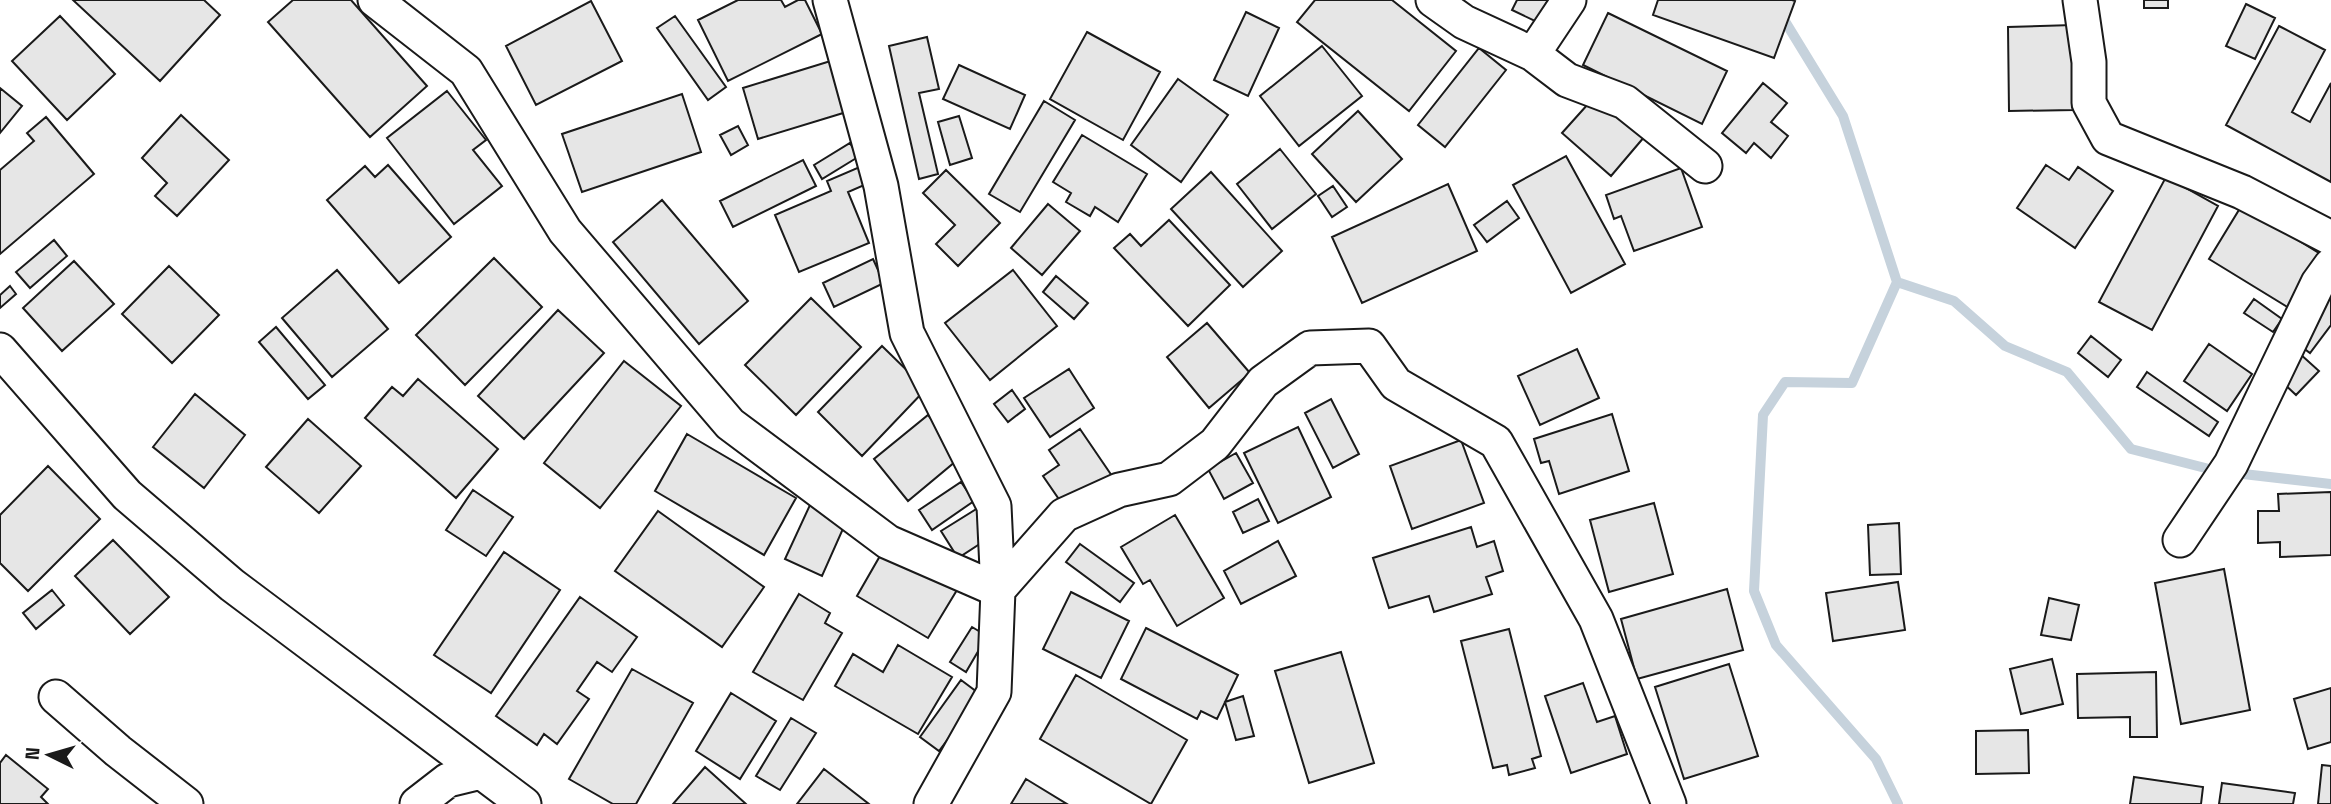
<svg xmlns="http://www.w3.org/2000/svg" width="2331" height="804" viewBox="0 0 2331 804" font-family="'Space Grotesk',sans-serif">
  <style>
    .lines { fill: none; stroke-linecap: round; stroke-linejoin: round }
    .stream { stroke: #c6d2dc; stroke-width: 10 }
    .building { fill: #e6e6e6; stroke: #1a1a1a; stroke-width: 2 }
    .minor-casing { stroke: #1a1a1a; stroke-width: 37 }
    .minor { stroke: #fff; stroke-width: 33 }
  </style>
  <rect width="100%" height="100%" fill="#fff"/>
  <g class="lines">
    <!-- stream -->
    <path class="stream" d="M1772,0L1843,116L1897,282L1852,383L1785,382L1763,415L1754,591L1776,645L1876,759L1898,804
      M1897,282L1954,301L2005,346L2067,372L2131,449L2217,471L2331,484"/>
  </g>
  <!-- building -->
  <path class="building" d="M73,0H204L220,15L160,81Z
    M293,0H351L427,86L370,137L268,22Z
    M738,0H781L785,7L798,0H805L822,34L728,81L698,20Z
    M1315,0H1392L1456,51L1409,111L1297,22Z
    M1517,0H1548L1537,22L1512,10Z
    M1658,0H1792L1795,1L1774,58L1653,15Z
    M2144,0H2168V8H2144Z
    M591,1L622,61L536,105L506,46Z
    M2246,4L2275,18L2255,59L2226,46Z
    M1246,12L1279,28L1248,96L1214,80Z
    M1608,13L1727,71L1702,124L1583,65Z
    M60,16L115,74L67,120L12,61Z
    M675,16L726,87L708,100L657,28Z
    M2073,25L2074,110L2009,111L2008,27Z
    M2279,26L2325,50L2292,112L2310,122L2331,83V182L2226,125Z
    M1087,32L1160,72L1123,140L1050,99Z
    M927,37L939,89L919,93L938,174L919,179L889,46Z
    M1322,46L1362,96L1299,146L1260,96Z
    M1479,48L1506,70L1445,147L1418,125Z
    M837,59L853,110L758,139L743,88Z
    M959,65L1025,95L1010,129L943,99Z
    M1178,79L1228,115L1181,182L1131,145Z
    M1763,83L1787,103L1771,122L1788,136L1771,158L1754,143L1746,153L1722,133Z
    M0,88L22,106L0,133Z
    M447,91L486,140L473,150L502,186L454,224L387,138Z
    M682,94L701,152L582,192L562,134Z
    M1597,94L1645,136L1611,176L1562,133Z
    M1044,101L1075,120L1020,212L989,194Z
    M1358,111L1402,159L1356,202L1312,154Z
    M181,115L229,160L177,216L155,196L167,183L142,158Z
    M959,116L972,158L950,165L938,122Z
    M46,117L94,174L0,254V170L34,141L27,133Z
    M738,126L748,145L731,155L720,135Z
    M1082,135L1147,174L1118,222L1095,207L1090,216L1066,202L1071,193L1053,182Z
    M850,143L858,157L822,179L814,165Z
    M1280,149L1316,194L1272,229L1237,184Z
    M1566,156L1625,264L1571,293L1513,185Z
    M803,160L816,186L733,227L720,201Z
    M388,165L451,237L399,283L327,200L365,166L375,177Z
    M2046,165L2069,180L2078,167L2113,191L2075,248L2017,208Z
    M862,166L869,183L848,192L869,243L799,272L775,215L831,191L827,181Z
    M1681,168L1702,227L1634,251L1621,216L1614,219L1606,195Z
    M946,170L1000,223L958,266L936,244L955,225L923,193Z
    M1211,172L1282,251L1243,287L1171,209Z
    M2166,177L2218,206L2152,330L2099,302Z
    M1448,184L1477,251L1362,303L1332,237Z
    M1333,186L1347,207L1332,217L1318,196Z
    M662,200L748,301L699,344L613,242Z
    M1507,201L1519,218L1487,242L1474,225Z
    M1048,204L1080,231L1042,275L1011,248Z
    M2242,205L2322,255L2289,308L2209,259Z
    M1169,220L1230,285L1188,326L1114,248L1130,234L1141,246Z
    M54,240L67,256L30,288L16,272Z
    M494,258L542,307L465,385L416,335Z
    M873,259L884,283L834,307L823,283Z
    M74,261L114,304L62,351L23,308Z
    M169,266L219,315L172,363L122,314Z
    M337,270L388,329L332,377L282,318Z
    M1013,270L1057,326L990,380L945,323Z
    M1056,276L1088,303L1074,319L1043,292Z
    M10,286L16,294L0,308V295Z
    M2331,291V325L2310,353L2294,341Z
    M811,298L861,347L796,415L745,365Z
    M2254,299L2282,319L2273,332L2244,313Z
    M558,310L604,353L524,439L478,396Z
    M1207,323L1250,373L1209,408L1167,357Z
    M276,327L325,385L308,399L259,342Z
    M2091,336L2121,360L2108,377L2078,353Z
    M2209,344L2252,374L2227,411L2184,381Z
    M882,346L926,389L862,456L818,412Z
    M1577,349L1599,398L1540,425L1518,376Z
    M2299,353L2319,371L2296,395L2277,377Z
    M624,361L681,406L600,508L544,463Z
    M1069,369L1094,408L1050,437L1024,398Z
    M2147,372L2218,422L2209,436L2137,387Z
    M418,379L498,449L456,498L365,418L392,387L403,396Z
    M1012,390L1025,409L1008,422L994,404Z
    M195,394L245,435L204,488L153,447Z
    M1331,399L1359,454L1333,468L1305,413Z
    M1612,414L1629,471L1559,494L1549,461L1541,463L1534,439Z
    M928,415L962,456L908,501L874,459Z
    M308,419L361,466L319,513L266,467Z
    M1298,427L1331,497L1278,523L1244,453Z
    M1080,429L1112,476L1065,508L1043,476L1059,465L1049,450Z
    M687,434L796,498L764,555L655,491Z
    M1461,440L1484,503L1412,529L1390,466Z
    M1236,453L1253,483L1224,499L1208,469Z
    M48,466L100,519L28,591L0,563V515Z
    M961,482L974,501L932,530L919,510Z
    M473,490L513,517L486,556L446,530Z
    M2331,492V555L2280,557V542L2258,543V511H2279L2278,494Z
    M1258,499L1269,521L1243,533L1233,512Z
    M1654,503L1673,574L1609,592L1590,520Z
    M810,505L846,522L822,576L785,559Z
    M978,508L995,534L958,558L941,531Z
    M658,511L764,587L722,647L615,571Z
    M1175,515L1224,598L1177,626L1150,580L1143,584L1121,547Z
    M1899,523L1901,574L1870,575L1868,525Z
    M1471,527L1477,547L1494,541L1503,571L1486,577L1492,594L1434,612L1429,596L1389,608L1373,558Z
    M113,540L169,597L130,634L75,576Z
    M1278,541L1296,576L1241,604L1224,571Z
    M888,542L960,585L928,638L857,596Z
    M1080,544L1134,583L1120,602L1066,562Z
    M504,552L560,590L491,693L434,655Z
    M2224,569L2250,710L2181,724L2155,583Z
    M1898,582L1905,630L1833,641L1826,593Z
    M1727,589L1743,650L1637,679L1621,619Z
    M52,590L64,605L36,629L23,613Z
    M1071,592L1129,621L1101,678L1043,649Z
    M799,594L830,613L825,623L842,633L803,700L753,672Z
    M580,597L637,637L612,672L597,662L577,691L589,699L557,744L544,734L537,745L496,716Z
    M2049,598L2079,605L2071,640L2041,635Z
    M972,627L987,636L966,672L950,662Z
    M1146,628L1238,675L1217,719L1201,711L1197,719L1121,679Z
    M1509,629L1541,756L1532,759L1535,768L1509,775L1507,765L1493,768L1461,641Z
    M898,645L952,677L918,734L835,686L853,654L883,672Z
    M1341,652L1374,763L1309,783L1275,671Z
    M2052,659L2063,704L2021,714L2010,669Z
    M1729,664L1758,756L1684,779L1655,687Z
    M632,669L693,703L636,804H613L569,779Z
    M2156,672L2157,737H2130V717L2078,718L2077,674Z
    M1076,675L1187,740L1151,804L1040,739Z
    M961,680L981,695L939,751L920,737Z
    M1583,683L1597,722L1615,716L1627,754L1571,773L1545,696Z
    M2331,688V742L2308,749L2294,699Z
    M731,693L776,721L740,779L696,751Z
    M1243,696L1254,736L1236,740L1225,702Z
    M791,718L816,733L780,790L756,776Z
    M2028,730L2029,773L1976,774V731Z
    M6,755L48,789L41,797L48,804H0V763Z
    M2322,765L2331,766V804H2318Z
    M705,767L746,804H673Z
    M824,769L869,804H797Z
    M2134,777L2203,787L2201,804H2130Z
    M1026,779L1067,804H1011Z
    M2222,783L2295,793L2293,804H2219Z"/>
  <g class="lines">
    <!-- minor casing -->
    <g class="minor-casing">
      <path id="minor" d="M375,0L466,71L565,231L730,424L888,542L998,590L1064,515L1119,490L1169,479L1215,444L1263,382L1310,348L1369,346L1396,384L1496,442L1596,619L1669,804
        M830,0L881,186L907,333L994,506L998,590L994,692L931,804
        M1433,0L1464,22L1533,54L1567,80L1625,102L1705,166
        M2080,0L2089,62V103L2108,138L2242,192L2331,238
        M1533,54L1569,0
        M0,350L127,495L232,585L524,804
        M2180,540L2231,464L2318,283L2331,265
        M56,697L118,751L186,804
        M417,804L448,780L481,772"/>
    </g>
    <!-- minor -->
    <use href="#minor" class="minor"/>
  </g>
  <!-- north arrow -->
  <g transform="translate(49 755) rotate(275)" stroke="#ffffff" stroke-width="5" paint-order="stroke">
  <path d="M0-5L12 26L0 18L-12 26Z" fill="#1a1a1a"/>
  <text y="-10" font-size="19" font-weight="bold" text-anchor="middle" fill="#1a1a1a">N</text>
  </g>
</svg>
